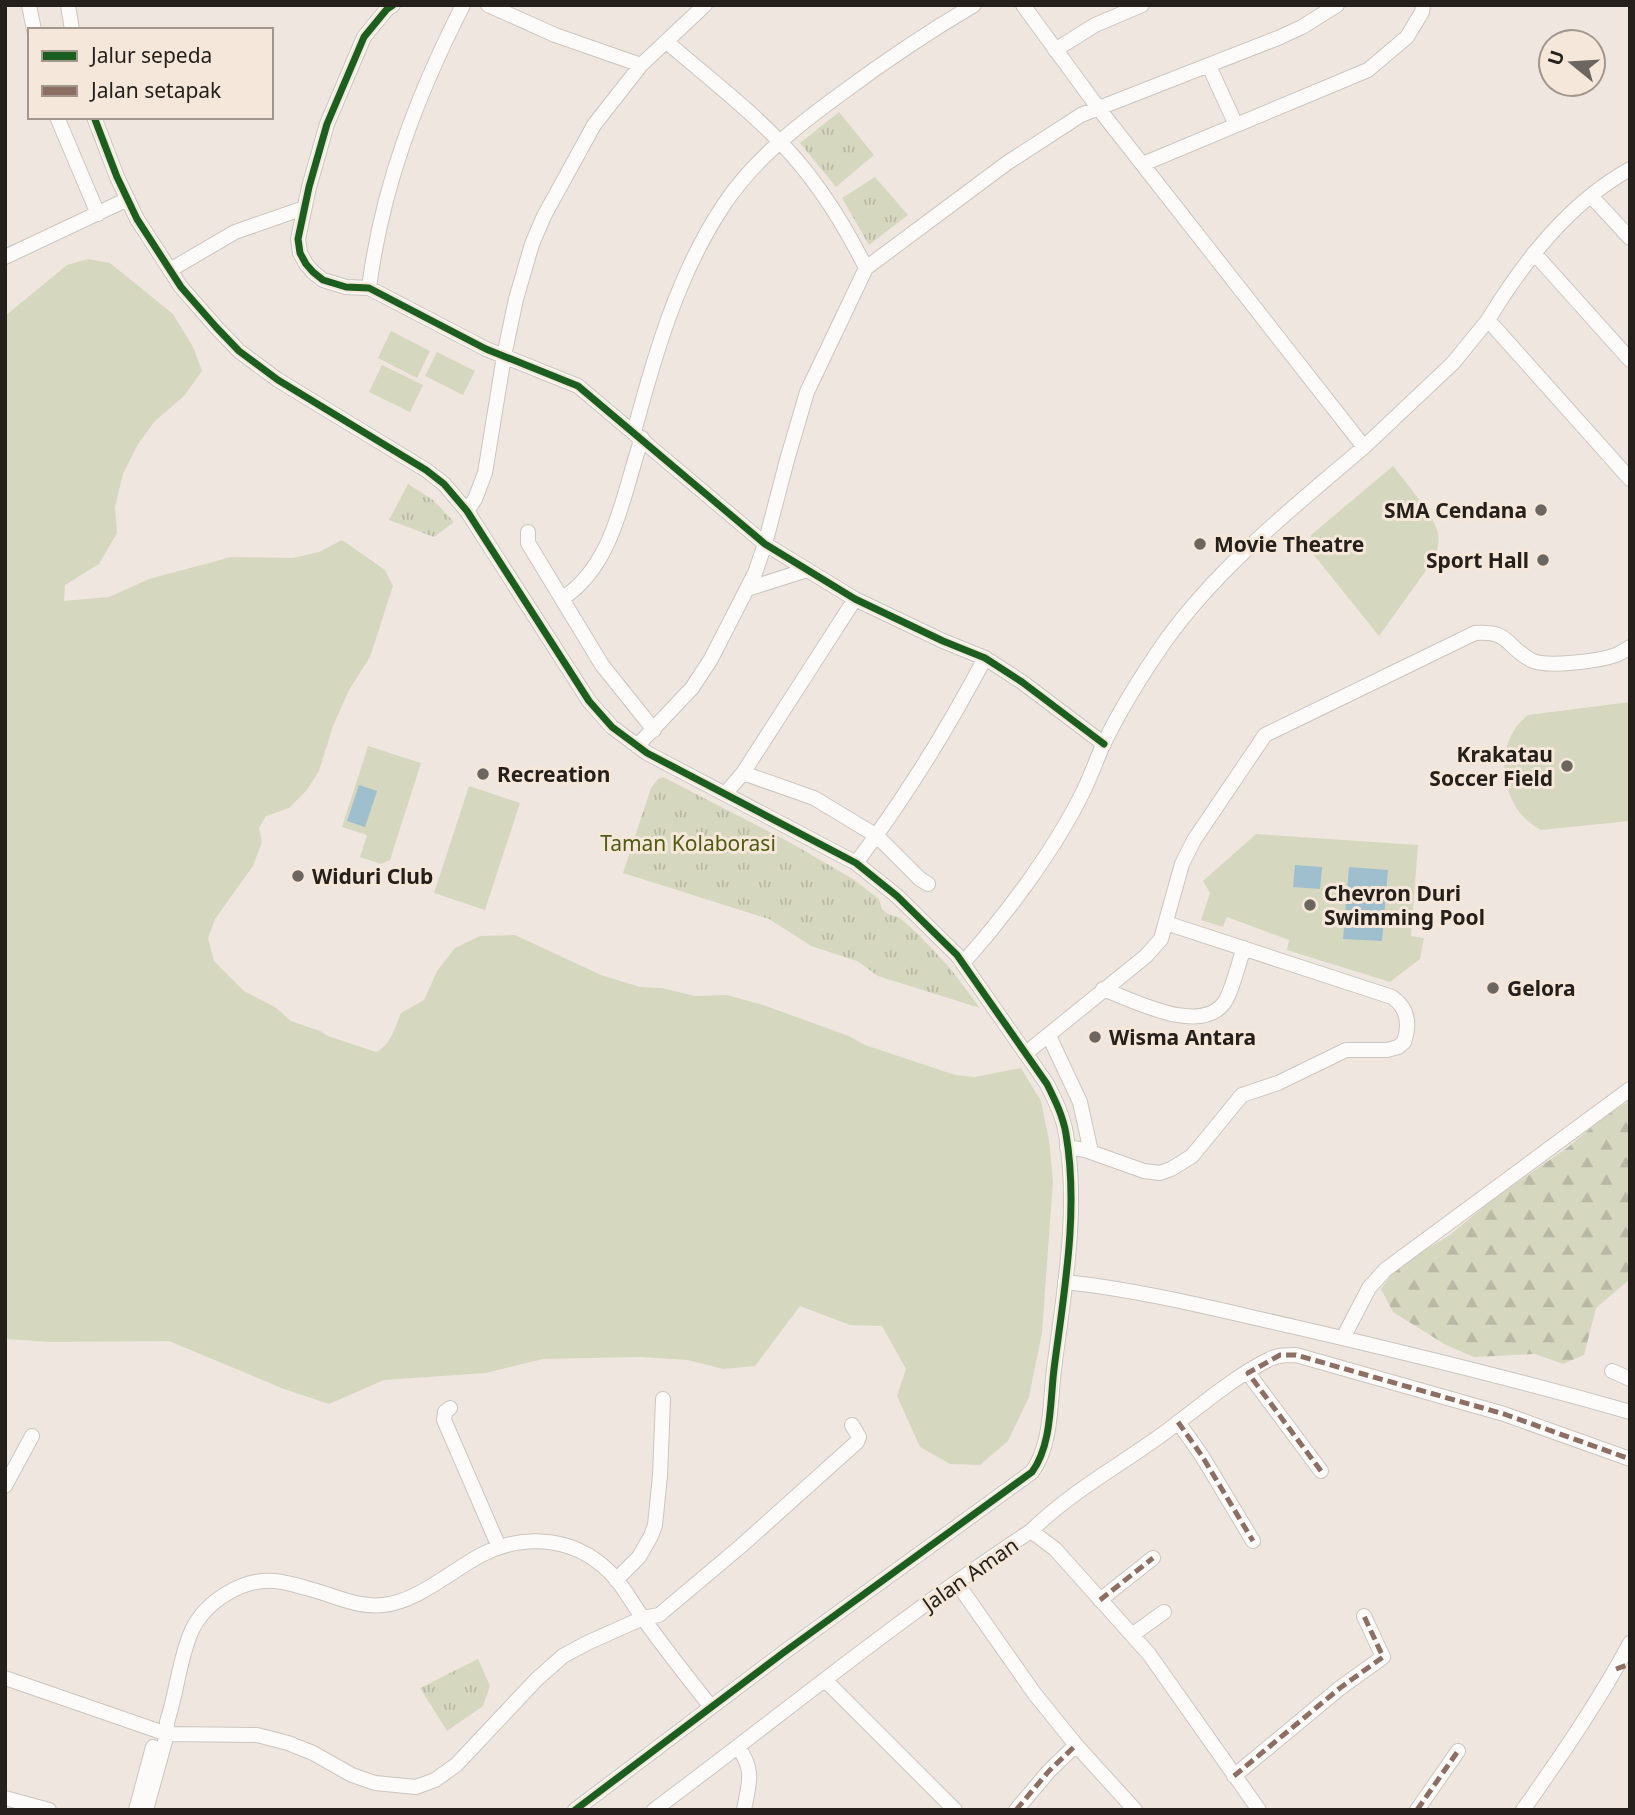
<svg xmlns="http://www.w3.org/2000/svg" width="1635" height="1815" viewBox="0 0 1635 1815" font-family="'Noto Sans',sans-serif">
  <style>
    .grass { fill: #d6d7bf }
    .forest { fill: url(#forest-firs) }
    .park { fill: url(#park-tufts) }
    .water { fill: #9fbece }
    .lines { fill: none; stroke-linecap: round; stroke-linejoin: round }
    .minor-casing { stroke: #cbc5bf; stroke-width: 16 }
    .minor { stroke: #fdfbfa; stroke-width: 14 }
    .quiet { stroke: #8d6e63; stroke-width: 5; stroke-dasharray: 10 5; stroke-linecap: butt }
    .cycleway-casing { stroke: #f5e7d9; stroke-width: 11 }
    .cycleway { stroke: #1b5e20; stroke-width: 7 }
    .poi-dot { fill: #6c6660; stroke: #f5e7d9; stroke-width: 2.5 }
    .labels { text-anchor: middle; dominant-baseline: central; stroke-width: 6; stroke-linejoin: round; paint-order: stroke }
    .poi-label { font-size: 21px; font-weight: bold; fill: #25201b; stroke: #f5e7d9; text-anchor: start }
    .park-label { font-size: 21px; fill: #4f5b13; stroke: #f5e7d9 }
    .street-label { font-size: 21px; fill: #25201b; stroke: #f5e7d9 }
  </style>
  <defs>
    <pattern id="forest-firs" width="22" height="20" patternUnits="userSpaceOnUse" patternTransform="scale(1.75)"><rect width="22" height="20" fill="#d6d7bf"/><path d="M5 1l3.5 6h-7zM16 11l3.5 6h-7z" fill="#b8b8a4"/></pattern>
    <pattern id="park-tufts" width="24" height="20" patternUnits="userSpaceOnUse" patternTransform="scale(1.75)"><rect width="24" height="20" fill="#d6d7bf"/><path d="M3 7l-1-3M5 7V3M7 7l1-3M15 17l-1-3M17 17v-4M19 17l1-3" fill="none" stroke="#b8b8a4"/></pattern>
  </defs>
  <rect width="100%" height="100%" fill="#efe7df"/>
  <!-- grass -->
  <path class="grass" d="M88,259L110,263L173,314L193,347L202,371L184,396L155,421L138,444L123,474L115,507L117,533L99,564L65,585L64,601L109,597L149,579L231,557L293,558L319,552L342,540L385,570L393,586L370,657L349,690L333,726L319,771L307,790L289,808L266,816L259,828L262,842L253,866L215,919L208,938L214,961L244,991L275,1007L291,1021L320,1031L328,1036L376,1052C391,1045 395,1027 401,1013L424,1000L437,971L455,948L480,936L515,935L601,975L640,987L662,988L695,996L727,995L763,1005L849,1036L865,1045L955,1075L975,1077L1021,1068L1041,1101L1049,1140L1053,1181L1042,1333L1029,1397L1008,1441L980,1465L950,1464L920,1447L897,1396L906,1369L882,1326L850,1325L800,1306L755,1366L723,1369L688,1360L640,1357L543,1359L486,1373L384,1380L329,1404L284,1389L169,1341L52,1342L5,1339V316L67,265Z
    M391,331L430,351L417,378L378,358Z
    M437,352L475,371L463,395L425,376Z
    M382,365L423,385L410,412L369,392Z
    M1393,466C1404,480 1435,517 1438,533C1440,545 1436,555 1430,565L1379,636L1309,549L1311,535Z
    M1630,702V821L1541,830C1499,809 1491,743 1528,715Z
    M368,746L421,763L390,860L381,864L360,857L367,835L342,827Z
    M469,786L520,803L485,910L434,893Z
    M1256,834L1418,845L1411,936L1424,938L1420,959L1390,982L1287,950L1289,940L1227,917L1223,927L1201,920L1210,893L1203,881Z"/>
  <!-- forest -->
  <path class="forest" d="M1630,1100V1279L1596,1308L1584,1355L1563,1364L1535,1354L1474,1357L1446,1345L1393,1312L1381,1289L1397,1267L1450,1235L1492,1200L1567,1148L1604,1117Z"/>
  <!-- park -->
  <path class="park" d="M839,112L874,155L836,187L800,143Z
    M875,177L908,215L869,245L842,198Z
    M408,484L433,500L454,522L434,537L389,520Z
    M663,777L791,843L853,879L879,899L882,909L888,914L900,918L918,934L950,968L980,1008L878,976L857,961L811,946L769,919L623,873L651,788L658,779Z
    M478,1659L490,1686L483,1706L447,1731L420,1688Z"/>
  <!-- water -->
  <path class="water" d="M359,785L377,791L365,827L347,821Z
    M1295,865L1322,867L1320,889L1293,887Z
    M1349,867L1388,870L1382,941L1343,939Z"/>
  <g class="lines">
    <!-- minor casing -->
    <g class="minor-casing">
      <path id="minor" d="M29,5L34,30
        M68,5L72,30
        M393,5L387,9L364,37L327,124L309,187L298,239L300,253L306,264L313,272L323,280L346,287L369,288L486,349L578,386L765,544L855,599L943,641L985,658L1022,682L1104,744
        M488,5L555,35L641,65
        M1023,5L1099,109L1364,447L1453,363L1488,320L1630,479
        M668,43C705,75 747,107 781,143C816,179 843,222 866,268
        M1055,50L1095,25L1142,5
        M1209,66L1236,125
        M57,117L98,214
        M94,117L117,177L137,219L181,287L216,327L239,351L278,380L426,470L444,484L467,511L589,701L612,727L647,753L856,863L897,896L957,955L1047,1084C1055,1100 1063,1116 1066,1134C1079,1211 1064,1292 1054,1369C1050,1401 1052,1445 1032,1472L783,1653L575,1810
        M1143,164L1368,70L1407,37L1422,12L1423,5
        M1591,196L1630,238
        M1534,253L1630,360
        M5,257L128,199
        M170,270L235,232L304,208
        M369,288C382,186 417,96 463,5
        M1488,320C1524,261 1569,203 1630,169
        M634,432C655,354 678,274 723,206C753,160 798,125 842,93C885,61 928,32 974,5
        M467,511L475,499L485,473L504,356L516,299L532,244L544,216L594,125L641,65L705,5
        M528,532V543L602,665L654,730
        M747,589L807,570
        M563,598C615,564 623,492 642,438
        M637,746L692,688L711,659L755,573L765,544L787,460L807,392L866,268L1007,163L1081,115L1278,38L1302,27L1337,5
        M743,773L814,798L877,836L920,879L928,884
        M725,794L743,773L855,599
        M856,863C905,798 947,730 985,658
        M963,963C1006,915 1053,852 1082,794C1090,778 1096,761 1103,745C1121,708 1143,673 1166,640C1220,565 1295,506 1364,447
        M1103,989C1133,1000 1203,1038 1226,1000C1234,985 1238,964 1244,948
        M1049,1036L1080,1102L1091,1152
        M1026,1053L1146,956L1161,939L1182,864L1194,840L1265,735L1475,633C1510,630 1505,646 1531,660C1545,668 1599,661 1616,655C1621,653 1625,650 1630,647
        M1067,1147L1085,1150L1144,1171L1160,1173L1171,1169L1192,1156L1242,1095L1278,1083L1346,1050H1387L1398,1047L1404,1042C1410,1024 1408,1008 1392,997L1166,923
        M1065,1282C1142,1290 1219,1310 1295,1327C1407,1353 1519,1380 1630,1412
        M1343,1338L1369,1288L1385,1270L1630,1089
        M1612,1371L1630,1379
        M1248,1373L1321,1471
        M450,1408L445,1412L444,1420L499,1547
        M1178,1422L1202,1456L1253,1541
        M5,1486L32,1436
        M1031,1531L1055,1549L1149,1654L1259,1810
        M616,1580L639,1557L651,1536L655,1525L660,1476L663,1399
        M957,1583L1034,1693L1076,1745L1135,1810
        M1100,1600L1153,1558
        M1132,1635L1164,1612
        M5,1678L167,1734L257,1735L288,1743L313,1753L352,1775L375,1783L416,1787L435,1780L456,1765L537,1679L563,1656L587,1643L643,1618L659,1615L741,1546L857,1442L859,1437L852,1425
        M825,1680L955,1810
        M738,1747C755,1771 749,1782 744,1810
        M1234,1776L1340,1688L1383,1657L1364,1616
        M5,1798L49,1810
        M136,1810L153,1747
        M146,1810L167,1734V1722C177,1692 179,1659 192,1630C206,1601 243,1578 275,1581C285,1582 296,1585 306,1588C331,1594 356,1608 383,1605C417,1602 451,1571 481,1555C528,1531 581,1538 616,1579C626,1591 634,1606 643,1618C665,1649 688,1678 711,1707
        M654,1810C779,1717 900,1617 1031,1531C1068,1494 1117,1467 1160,1436C1193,1412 1234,1376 1270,1359C1279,1355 1286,1355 1296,1355L1504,1414L1630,1459
        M1016,1810L1049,1771L1076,1745
        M1417,1810L1458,1751
        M1523,1810C1561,1756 1599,1701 1630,1643"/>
    </g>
    <!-- minor -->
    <use href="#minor" class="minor"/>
    <!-- quiet -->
    <path class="quiet" d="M1178,1422L1202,1456L1253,1541
      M1321,1471L1248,1373L1280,1355H1296L1504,1414L1630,1459
      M1100,1600L1153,1558
      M1616,1669L1630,1664
      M1234,1776L1340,1688L1383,1657L1364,1616
      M1016,1810L1049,1771L1076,1745
      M1417,1810L1458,1751"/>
    <!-- cycleway casing -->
    <g class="cycleway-casing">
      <path id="cycleway" d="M393,5L387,9L364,37L327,124L309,187L298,239L300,253L306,264L313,272L323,280L346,287L369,288L486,349L578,386L765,544L855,599L943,641L985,658L1022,682L1104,744
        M94,117L117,177L137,219L181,287L216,327L239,351L278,380L426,470L444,484L467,511L589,701L612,727L647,753L856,863L897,896L957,955L1047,1084C1055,1100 1063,1116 1066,1134C1079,1211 1064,1292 1054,1369C1050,1401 1052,1445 1032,1472L783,1653L575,1810"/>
    </g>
    <!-- cycleway -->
    <use href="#cycleway" class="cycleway"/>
  </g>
  <!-- markers -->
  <g class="poi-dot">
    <circle cx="1541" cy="510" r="7"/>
    <circle cx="1200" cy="544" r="7"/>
    <circle cx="1543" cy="560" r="7"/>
    <circle cx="1567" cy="766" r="7"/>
    <circle cx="483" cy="774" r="7"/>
    <circle cx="298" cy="876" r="7"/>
    <circle cx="1310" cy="905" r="7"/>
    <circle cx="1493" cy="988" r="7"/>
    <circle cx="1095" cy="1037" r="7"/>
  </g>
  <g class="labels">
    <!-- poi labels -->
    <g class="poi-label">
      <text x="1527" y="510" text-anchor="end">SMA Cendana</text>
      <text x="1214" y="544">Movie Theatre</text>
      <text x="1529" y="560" text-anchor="end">Sport Hall</text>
      <text x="1553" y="754" text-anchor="end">Krakatau<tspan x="1553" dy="24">Soccer Field</tspan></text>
      <text x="497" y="774">Recreation</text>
      <text x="312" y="876">Widuri Club</text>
      <text x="1324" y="893">Chevron Duri<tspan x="1324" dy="24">Swimming Pool</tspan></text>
      <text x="1507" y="988">Gelora</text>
      <text x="1109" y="1037">Wisma Antara</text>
    </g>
    <!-- park labels -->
    <g class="park-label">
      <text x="688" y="843">Taman Kolaborasi</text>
    </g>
    <!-- street labels -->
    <g class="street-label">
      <text transform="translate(970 1574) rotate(-35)">Jalan Aman</text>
    </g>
  </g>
  <!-- border -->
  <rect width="1635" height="1815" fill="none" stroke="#25201b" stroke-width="14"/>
  <!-- legend -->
  <rect x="28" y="28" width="245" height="91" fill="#f5e7d9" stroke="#a2978d" stroke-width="2"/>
  <rect x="42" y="51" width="35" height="10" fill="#1b5e20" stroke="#a2978d" stroke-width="2"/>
  <text x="91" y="63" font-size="21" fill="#25201b">Jalur sepeda</text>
  <rect x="42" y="86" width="35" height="10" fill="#8d6e63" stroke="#a2978d" stroke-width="2"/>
  <text x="91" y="98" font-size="21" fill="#25201b">Jalan setapak</text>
  <!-- north arrow -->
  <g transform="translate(1572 63) rotate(288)"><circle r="33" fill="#f5e7d9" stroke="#a2978d" stroke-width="2"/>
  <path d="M0-5L12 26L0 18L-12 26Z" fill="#6c6660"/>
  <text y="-10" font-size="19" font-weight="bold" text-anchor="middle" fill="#25201b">U</text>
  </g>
</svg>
